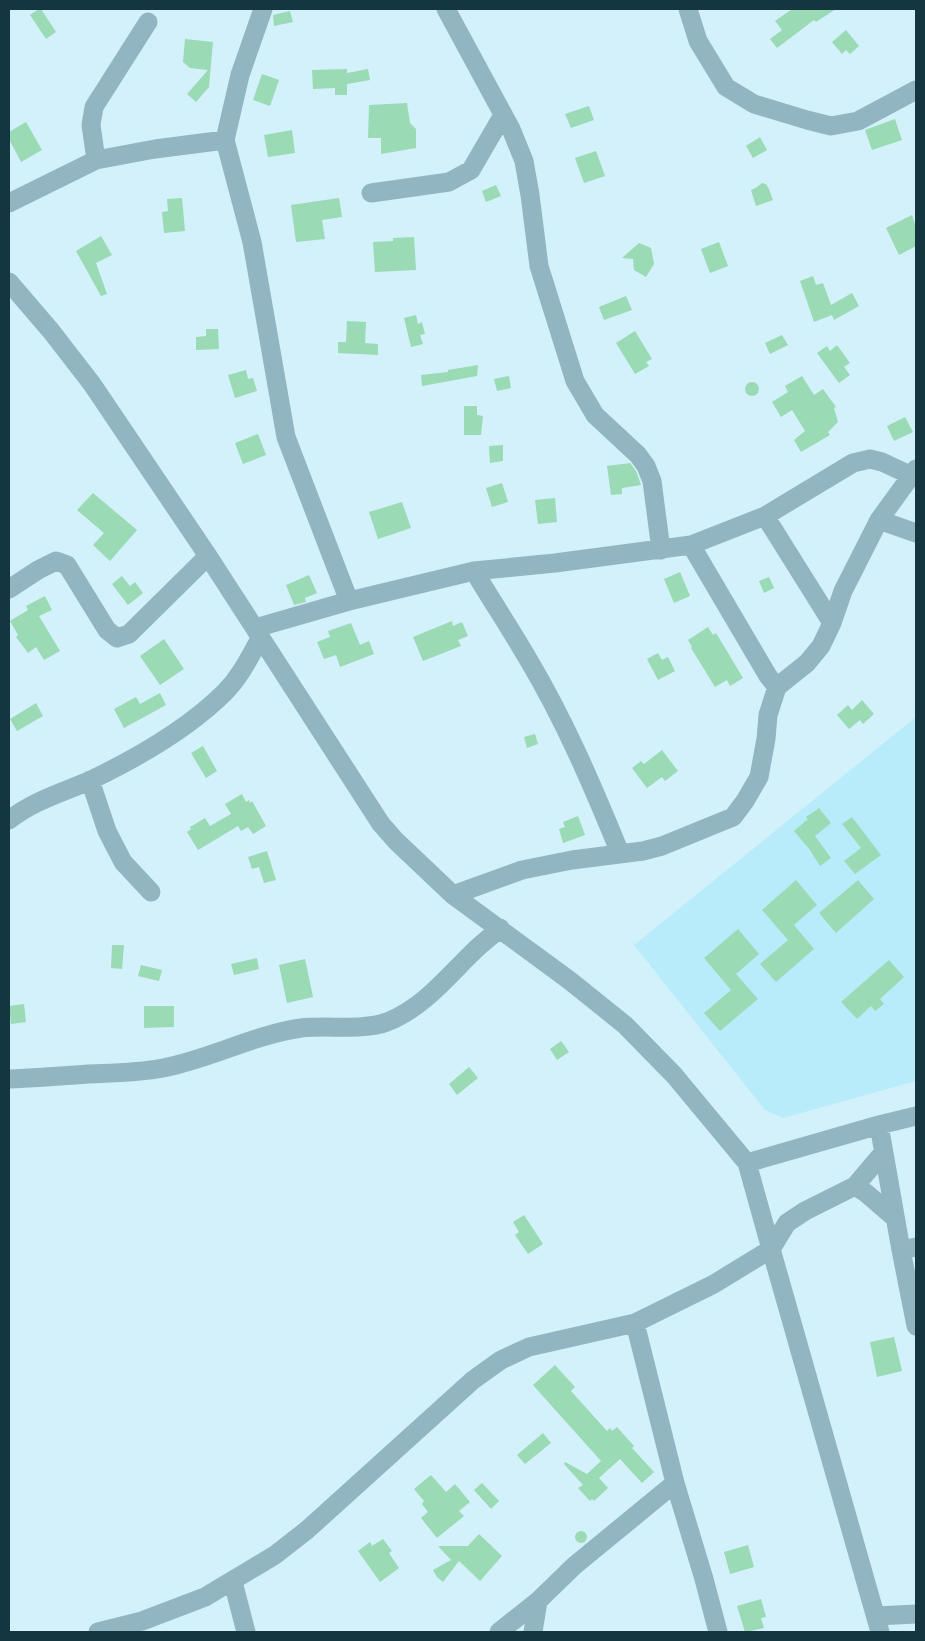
<svg xmlns="http://www.w3.org/2000/svg" width="925" height="1641" viewBox="0 0 925 1641" font-family="'Exo 2',sans-serif">
  <style>
    .built { fill: #b8ecfb }
    .building { fill: #9adab4 }
    .lines { fill: none; stroke-linecap: round; stroke-linejoin: round }
    .minor { stroke: #91b6c1; stroke-width: 19 }
  </style>
  <rect width="100%" height="100%" fill="#d2f1fa"/>
  <!-- built -->
  <path class="built" d="M916,717V1081L783,1118L765,1110L634,945Z"/>
  <!-- building -->
  <path class="building" d="M39,9H41L56,32L46,39L30,15Z
    M792,9H836L816,22L814,20L777,48L770,39L782,30L775,21Z
    M290,11L293,22L274,26L273,15Z
    M846,30L859,46L850,54L846,50L842,54L832,42Z
    M185,39L213,42L209,87L196,102L187,94L208,70L190,68L183,62Z
    M347,69V73L368,69L370,80L347,84V95H335V88L313,89L312,70Z
    M262,74L279,80L270,106L253,100Z
    M407,103L410,123L416,129V148L381,154V138H368L369,105Z
    M589,106L594,120L571,128L565,114Z
    M895,119L902,140L872,150L865,130Z
    M26,122L42,150L21,162L9,139V132Z
    M292,130L295,153L268,157L264,135Z
    M760,137L767,150L753,158L746,146Z
    M596,151L605,176L584,183L575,158Z
    M762,183L766,184L769,189L773,200L756,206L751,190L757,187Z
    M496,185L501,196L486,202L482,191Z
    M182,198L185,231L164,233L162,212L168,211L167,199Z
    M339,198L342,217L322,220L325,239L296,242L291,205Z
    M912,215L916,227V246L899,255L886,228Z
    M101,236L112,255L96,263L107,294L101,296L76,251Z
    M414,237L416,270L375,272L373,242L393,241V238Z
    M719,242L728,266L710,273L701,249Z
    M639,243L651,248L654,264L646,277L634,270L633,259L622,258Z
    M813,276L816,285L823,283L831,305L852,293L859,306L834,320L832,315L814,322L800,281Z
    M626,296L632,310L604,320L599,307Z
    M416,315L418,324L422,322L425,334L420,335L423,344L411,347L404,318Z
    M347,321L366,322L365,343L378,344V355L338,353V342H346Z
    M206,329H218L219,349L196,350V337L206,336Z
    M635,331L652,359L646,362L649,366L635,374L616,343Z
    M782,335L788,345L770,354L765,343Z
    M837,345L850,363L844,367L850,375L839,383L817,353L827,346L830,351Z
    M478,365L477,376L422,386L421,375L448,372V370Z
    M246,370L248,379L253,378L257,391L235,398L228,375Z
    M509,376L511,388L497,391L494,379Z
    M802,376L814,395L823,389L836,407L834,408L838,422L828,432L830,435L801,452L794,440L805,431L792,410L781,417L772,402L788,392L785,386Z
    M745 389a7 7 0 1 1 14 0a7 7 0 1 1-14 0Z
    M464,406H477V415L483,416L481,435H464Z
    M905,417L913,432L894,441L887,426Z
    M258,434L266,455L243,464L235,443Z
    M503,445V461L490,463L489,446Z
    M630,463L636,471L641,485L622,488V494L611,495L607,466Z
    M502,483L508,502L492,507L486,488Z
    M93,493L137,530L110,561L93,545L104,533L77,510Z
    M555,498L557,522L538,524L535,500Z
    M402,502L411,528L378,539L369,512Z
    M680,572L690,596L674,603L664,579Z
    M309,575L317,593L305,598L306,602L294,605L286,585Z
    M122,576L130,586L135,582L143,593L128,605L112,584Z
    M769,577L774,588L764,593L759,581Z
    M45,596L52,610L39,616L60,651L44,660L36,647L28,653L16,637L18,635L10,621L28,610L26,606Z
    M452,621L453,626L462,622L468,636L458,640L461,646L423,661L413,637Z
    M351,623L360,645L369,641L374,654L340,667L336,655L324,659L317,642L330,637L328,631Z
    M708,627L713,635L716,633L743,678L730,686L727,680L715,687L691,648L692,647L688,640Z
    M164,639L184,669L160,685L140,656Z
    M658,653L662,660L668,657L675,671L658,680L647,659Z
    M160,693L166,705L124,728L114,709L136,697L140,704Z
    M862,700L874,714L863,724L860,720L849,729L837,715L848,705L852,710Z
    M36,703L43,716L17,731L10,719Z
    M535,734L538,744L527,748L524,737Z
    M203,746L217,771L206,778L191,753Z
    M662,750L678,771L665,781L662,777L647,788L632,768L641,761L644,764Z
    M242,794L246,802L249,800L250,803L252,801L266,826L253,834L248,827L241,831L238,826L198,850L187,832L191,829L190,827L205,818L210,826L231,814L225,804Z
    M819,808L831,823L815,836L831,858L820,866L810,850L794,831L808,819L806,817Z
    M578,816L585,835L563,843L559,829L565,827L563,822Z
    M852,817L881,855L855,874L844,861L861,848L842,824Z
    M267,851L276,880L264,883L259,867L252,869L248,857Z
    M796,880L817,905L794,925L814,949L776,982L760,964L788,940L762,910Z
    M858,880L874,899L836,933L819,913Z
    M738,929L759,954L736,974L758,999L720,1031L704,1013L731,990L704,958Z
    M112,945H124L122,969L111,968Z
    M257,958L259,969L234,975L231,964Z
    M305,959L313,997L287,1003L279,965Z
    M889,960L904,977L880,999L884,1004L875,1011L871,1006L857,1019L841,1002Z
    M141,965L162,970L159,981L138,976Z
    M24,1004L26,1022L11,1024L9,1006Z
    M144,1006H174V1027L144,1028Z
    M561,1041L569,1052L557,1060L550,1049Z
    M469,1067L478,1078L457,1095L449,1084Z
    M524,1215L543,1244L528,1254L515,1235L519,1232L513,1222Z
    M894,1337L902,1371L877,1377L870,1342Z
    M555,1365L575,1387L571,1391L607,1431L610,1428L612,1431L617,1427L634,1446L632,1448L654,1472L642,1483L620,1459L599,1478L608,1488L594,1501L592,1499L590,1501L578,1488L583,1485L564,1464L565,1462L587,1474L601,1461L533,1385Z
    M543,1433L551,1443L525,1464L517,1455Z
    M431,1475L446,1492L455,1484L470,1502L459,1511L464,1516L437,1538L421,1518L428,1512L422,1504L424,1501L414,1489Z
    M482,1483L499,1501L491,1509L474,1490Z
    M575 1537a6 6 0 1 1 12 0a6 6 0 1 1-12 0Z
    M479,1534L502,1556L480,1581L459,1561L443,1582L437,1577L433,1570L451,1560L438,1546H468Z
    M383,1539L392,1551L389,1553L399,1568L380,1582L358,1551L370,1542L372,1546Z
    M748,1545L754,1567L730,1574L724,1552Z
    M761,1599L766,1617L761,1618L764,1628L745,1632L737,1606Z"/>
  <g class="lines">
    <!-- minor -->
    <path class="minor" d="M446,9L511,129L524,161L530,195L539,266L575,381L595,415L638,455L646,466L652,481L661,550
      M688,9L698,41L726,87L754,104L807,120L831,126L858,121L916,90
      M96,160L91,125L94,107L148,22
      M371,193L449,182L471,170L503,115
      M9,203L96,160L155,149L225,140
      M9,282L51,331L92,384L208,556L381,824L396,841L453,895L569,980L625,1025L674,1075L747,1163L771,1249L714,1284L635,1323L529,1347L501,1360L473,1380L307,1530L275,1555L205,1597L142,1621L98,1632
      M765,516L832,623
      M879,520L916,533
      M474,571C492,601 511,630 528,659C565,721 593,787 620,853
      M9,589L38,570L56,561L67,565L107,630L117,638L129,634L208,556
      M349,601L474,571L555,563L691,545L765,516L853,463L870,459L882,462L912,476
      M255,628L349,601L286,437L252,242L225,140L240,75L263,9
      M777,687L807,663L821,646L832,623L843,591L879,520L916,469
      M90,780L107,831L123,862L151,892
      M9,820C35,800 62,793 91,780C139,757 188,729 225,692C241,676 250,656 261,637
      M453,895L522,870L572,860L643,851L662,846L733,817L745,801L759,777L766,739L768,715L777,687L768,676L691,545
      M9,1079C35,1078 62,1076 88,1074C113,1073 138,1073 163,1068C210,1059 253,1035 301,1028C328,1025 362,1031 387,1022C423,1008 448,976 474,951C482,943 492,936 500,928
      M879,1125L901,1250L916,1247
      M747,1163L879,1125L916,1116
      M855,1186L866,1193L895,1218
      M901,1250L916,1326
      M675,1483L704,1579L718,1632
      M233,1582L246,1632
      M876,1616L916,1614
      M499,1632L538,1601L574,1566L675,1483L635,1323
      M533,1632L538,1601
      M880,1632L771,1249L787,1223L805,1211L855,1186L883,1153"/>
  </g>
  <!-- border -->
  <rect width="925" height="1641" fill="none" stroke="#143640" stroke-width="20"/>
</svg>
